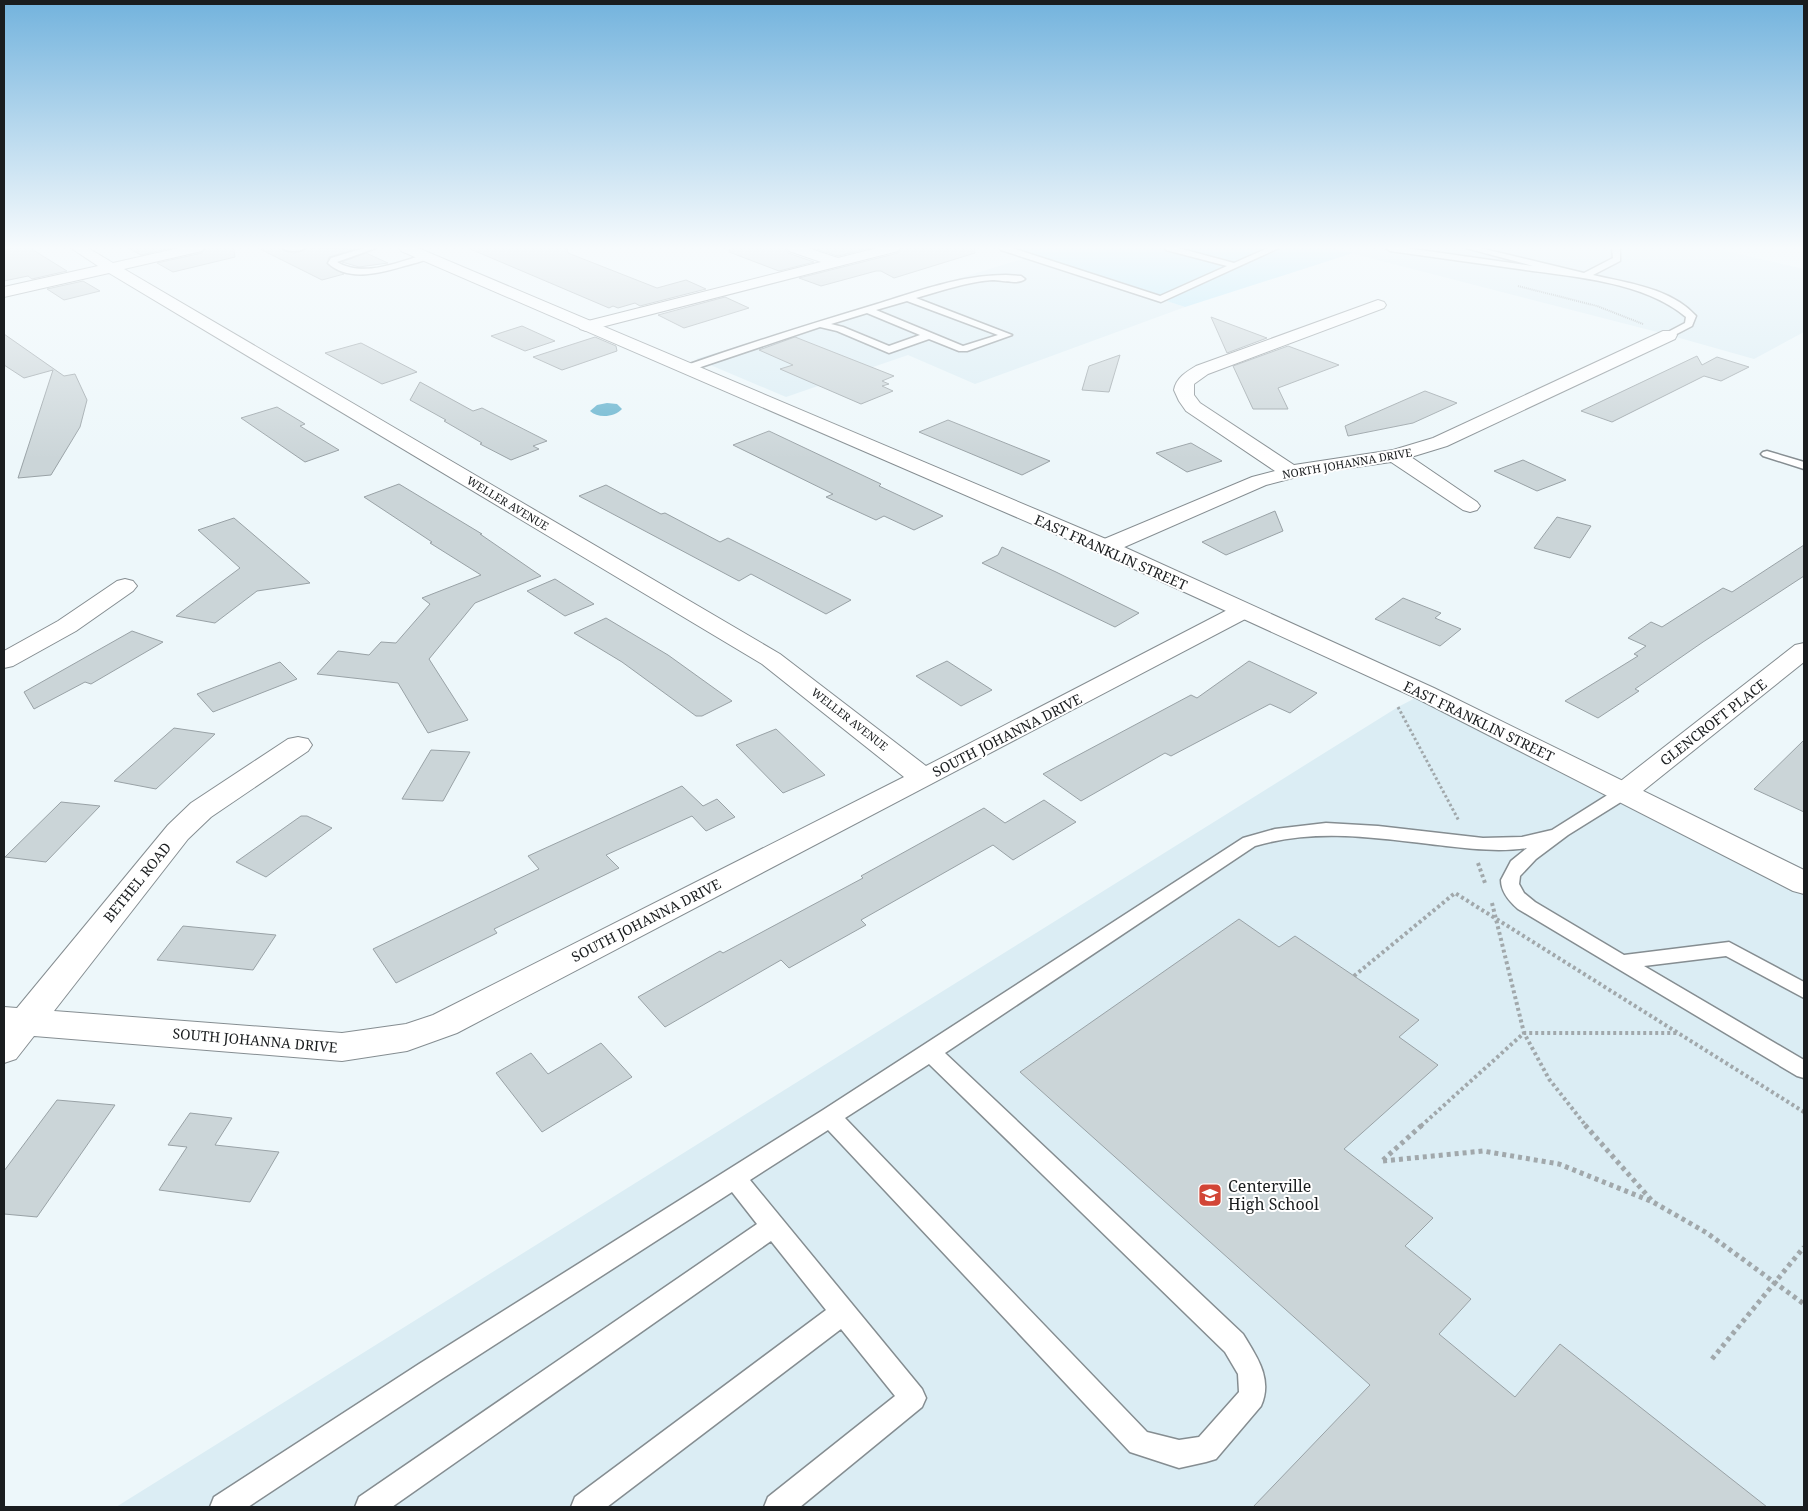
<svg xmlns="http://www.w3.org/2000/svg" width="1808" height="1511" viewBox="0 0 1808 1511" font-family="'Noto Serif',serif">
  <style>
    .built { fill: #dbedf4 }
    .green { fill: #b4e6f8 }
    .water { fill: #64b2cd }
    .building { fill: #cbd5d8; stroke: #99a2a6 }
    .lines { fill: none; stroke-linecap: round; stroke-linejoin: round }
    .lane-casing { stroke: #858d91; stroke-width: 3 }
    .street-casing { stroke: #858d91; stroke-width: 2 }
    .secondary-casing { stroke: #858d91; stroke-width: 2 }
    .path-far3 { stroke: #a1a8ab; stroke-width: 2; stroke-dasharray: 1 1; stroke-linecap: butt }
    .path-far2 { stroke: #a1a8ab; stroke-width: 3; stroke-dasharray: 2.5 2.5; stroke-linecap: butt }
    .path-far1 { stroke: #a1a8ab; stroke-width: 4; stroke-dasharray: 3 3; stroke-linecap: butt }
    .path { stroke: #a1a8ab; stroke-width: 5; stroke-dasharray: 4 4; stroke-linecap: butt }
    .lane { fill: #fff; fill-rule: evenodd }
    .street { fill: #fff; fill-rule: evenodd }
    .secondary { fill: #fff; fill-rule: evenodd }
    .labels { text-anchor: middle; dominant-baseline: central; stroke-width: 4; stroke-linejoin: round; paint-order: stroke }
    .far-street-label { font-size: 11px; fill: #1a1d1f; stroke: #fff }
    .street-label { font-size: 14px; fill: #1a1d1f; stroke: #fff }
    .near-poi-label { font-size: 16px; fill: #1a1d1f; stroke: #fff; text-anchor: start }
  </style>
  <rect width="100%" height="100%" fill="#edf7fa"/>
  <!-- built -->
  <path class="built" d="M1331,248H1713L1804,269V332L1754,359L1669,335Z
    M1032,256L1185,307L975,384L908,355L786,397L696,359Z
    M1425,693L1804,883V1507H116L1398,707Z"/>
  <!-- green -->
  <path class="green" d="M1004,248H1331L1353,253L1185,307Z"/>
  <!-- water -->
  <path class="water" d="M607,403L617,404L622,409C615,417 598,419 590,411L597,405Z"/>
  <!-- building -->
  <path class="building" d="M14,248H30L67,271L32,279L28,276L4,281V250Z
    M128,248H171L141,255Z
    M206,248H234L235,257L173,272L157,263L202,253Z
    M258,248H281L284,251L294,253L303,251L307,248L355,249L329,257L327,264L344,274L322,280Z
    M468,248H567L568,253L657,288L686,280L706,289L640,306L635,303L618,308L613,306L609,308Z
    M730,248H785L788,253L814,262L779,271L729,252Z
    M813,248H870L838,256Z
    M902,248H974L975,253L894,278L881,271H876L821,286L799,278L898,253Z
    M366,253L388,263L359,267L342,262Z
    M83,281L100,291L64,300L47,289Z
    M725,297L749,308L684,328L658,315Z
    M1211,317L1267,338L1227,353Z
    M522,326L555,341L525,351L491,336Z
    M4,334L64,376L75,374L87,400L80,427L51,475L18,478L53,370L24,378L4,365Z
    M595,337L616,346L617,351L562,370L533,357Z
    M795,337L894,376L882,381L889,384L882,386L893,391L861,404L780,369L793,365L759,350Z
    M361,343L417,372L382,384L325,353Z
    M1288,346L1339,365L1278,388L1288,409H1253L1233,366Z
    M1120,355L1109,392L1082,390L1089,366Z
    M1697,356L1702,365L1717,357L1749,367L1721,381L1704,376L1612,422L1581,411Z
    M420,382L473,411L482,408L547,441L533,446L539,449L511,460L480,444L482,443L444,421L446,420L410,400Z
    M1425,391L1457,403L1413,423L1348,436L1345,426Z
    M277,407L305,424L300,426L339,450L305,462L241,418Z
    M948,420L1050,461L1022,475L919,432Z
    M769,431L881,484L879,486L943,516L914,530L884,516L876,520L826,497L833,494L733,445Z
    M1191,443L1222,461L1187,472L1156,453Z
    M1523,460L1566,480L1537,491L1494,471Z
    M399,484L482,534H480L541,576L475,603L429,659L468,720L428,733L398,683L317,674L338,651L369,655L381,642L396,643L430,604L422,598L481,575L430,543L432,542L364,497Z
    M606,485L661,514L665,513L720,542L728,538L851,600L826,614L751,574L739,581L579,496Z
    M1275,511L1283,531L1226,555L1202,542Z
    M1557,517L1591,526L1570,558L1534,548Z
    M234,518L310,583L257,591L215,623L176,616L240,568L198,530Z
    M1804,545V576L1703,642L1635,689L1639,691L1598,718L1565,701L1638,656L1634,654L1646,646L1628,638L1651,622L1662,627L1723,588L1732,592Z
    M1002,547L1056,572L1139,613L1115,627L982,563L998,555Z
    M555,579L594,604L565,616L527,591Z
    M1403,598L1441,613L1435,618L1461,629L1440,646L1375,619Z
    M606,618L668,655L732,701L702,716H696L622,662L574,633Z
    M132,631L163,642L91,684L85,682L34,709L24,692Z
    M947,661L992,690L961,706L916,676Z
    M1249,661L1317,693L1290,713L1270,704L1171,756L1165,753L1081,801L1043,774L1191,695L1197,698Z
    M280,662L297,679L213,712L197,694Z
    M174,728L215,734L156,789L114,781Z
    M776,729L825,775L783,793L736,745Z
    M1804,740V812L1754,789Z
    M431,750L470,752L443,801L402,799Z
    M682,786L703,806L717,799L735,817L706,831L692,816L606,855L619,868L494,929L497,933L396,983L373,949L539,869L528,856Z
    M1044,800L1076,822L1013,860L993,845L861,920L866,925L789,968L781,960L665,1027L638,997L720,951L723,953L863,878L861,876L984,808L1005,823Z
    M61,802L100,806L46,862L5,857Z
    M301,816H307L332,828L266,877L236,862Z
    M1239,919L1279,947L1295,936L1419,1020L1399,1037L1438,1065L1344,1149L1433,1218L1405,1246L1471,1299L1439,1334L1515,1397L1560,1344L1767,1507H1253L1370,1385L1020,1072Z
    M183,926L276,935L253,970L157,960Z
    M601,1043L632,1077L542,1132L496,1073L531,1053L548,1074Z
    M57,1100L115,1105L37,1217L4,1214V1171Z
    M190,1113L232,1118L215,1145L279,1152L250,1202L159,1190L187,1147L168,1145Z"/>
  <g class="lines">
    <!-- lane casing -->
    <g class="lane-casing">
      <path id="lane" d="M283,248H305C300,252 287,252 283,248Z
        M364,248H376L337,262C364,278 398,262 426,254L430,257C425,261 415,263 408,265C384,272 348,283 328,263L331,258Z
        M1000,248H1012L1160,296L1227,266L1166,250L1165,248H1178L1234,263L1268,248H1279L1161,302L1001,250Z
        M1386,248H1406L1533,266L1466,248H1480L1584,273L1613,258L1612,248H1620V261L1593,275C1627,283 1671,288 1696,316L1692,326L1669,338L1664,335L1666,333L1685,323L1686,317C1643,281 1573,277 1519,269C1476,263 1433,257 1390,251Z
        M1006,275L1021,276L1025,279C1018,285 1001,280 992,280C966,282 941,291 916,298L1012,335L967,351H959L929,339L889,353L837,331L820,327L689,371L685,372L680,369L681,367C746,344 811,324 877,304C919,291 961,275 1006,275ZM907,301L998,335L963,346L876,310ZM867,313L920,335L889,346L843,327L831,324Z
        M1767,451L1804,462V469L1763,456L1761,454L1763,452Z
        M1623,788L1629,789L1631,793L1629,797L1568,835L1536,859L1520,876L1519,884L1524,893L1535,902L1624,955L1729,942L1804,982V998L1726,956L1644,966L1804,1060V1078L1797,1076L1518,909C1509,901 1501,892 1501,880L1511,861L1527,848C1500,852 1473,849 1446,846C1382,839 1319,827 1255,846L945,1053L1243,1334C1257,1357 1273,1379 1261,1406L1216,1459L1206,1462L1179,1468L1130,1452L828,1130L750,1180L922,1389L926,1398L922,1407L800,1507H764L768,1497L895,1396L841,1329L607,1507H571L575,1497L826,1310L771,1241L392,1507H355L359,1497L757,1224L732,1192L437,1382L248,1507H210L214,1497L419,1364L823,1110L1243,838L1275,829L1326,823L1378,826L1483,838L1522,837L1552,830L1617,789ZM929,1064L1225,1352L1238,1374L1239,1392L1199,1437L1179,1440L1147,1432L845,1118Z"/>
    </g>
    <!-- street casing -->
    <g class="street-casing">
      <path id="street" d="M71,248H88L113,263L179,248H204L202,251L124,269L780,654L926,766L1235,606L1243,604L1251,606L1255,611L1251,616L457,1033L407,1051L342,1061L34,1036L16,1059L4,1063V1007L17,1008L168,825L191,803L288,739L298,737L308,739L312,745L308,751L211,817L188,839L54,1011L342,1033L406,1024L433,1015L904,777L762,664L109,273L4,297V287L98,266Z
        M787,248H808L838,258L877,248H900L898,251L586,331L580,329L578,326L580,323L821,262L789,251Z
        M1378,300L1384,302L1386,305L1384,308L1208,374L1194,384V395L1200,403L1294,465L1393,450L1433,438L1663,331H1675L1677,335L1675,339L1447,446L1411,457L1477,502L1480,506L1477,510L1470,512L1463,510L1391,462L1308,474L1266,485L1113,552L1105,554L1097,552L1094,547L1097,542L1252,477L1275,471L1186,411L1179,401L1174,390C1176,378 1186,372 1196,366Z
        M125,579L133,581L137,586L133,591L76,631L13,666L4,668V651L58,621L117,581Z
        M1804,643V662L1633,799L1623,802L1613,799L1609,793L1613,787L1795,645Z"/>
    </g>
    <!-- secondary casing -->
    <g class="secondary-casing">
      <path id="secondary" d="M399,248H418L1113,542L1434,688L1804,870V894L1793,891L1416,698L1097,552L401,251Z"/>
    </g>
    <!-- path-far3 -->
    <path class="path-far3" d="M1518,286L1597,306L1643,324"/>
    <!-- path-far2 -->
    <path class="path-far2" d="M1398,707L1459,821"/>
    <!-- path-far1 -->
    <path class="path-far1" d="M1478,863L1485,883
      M1492,903L1524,1033L1549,1079L1586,1126
      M1354,976L1455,893L1804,1112
      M1421,1126L1524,1033H1678"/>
    <!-- path -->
    <path class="path" d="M1585,1125L1653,1202
      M1383,1160L1422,1125
      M1383,1161L1483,1151L1559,1164L1653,1202L1707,1233L1804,1304
      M1712,1359L1804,1247"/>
    <!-- lane -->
    <use href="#lane" class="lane"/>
    <!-- street -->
    <use href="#street" class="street"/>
    <!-- secondary -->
    <use href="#secondary" class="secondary"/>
  </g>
  <!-- sky -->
  <linearGradient id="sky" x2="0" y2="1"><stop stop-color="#73b3dd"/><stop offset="0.54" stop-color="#f7fbfd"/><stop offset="1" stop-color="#f7fbfd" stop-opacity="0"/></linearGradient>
  <rect width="1808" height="459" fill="url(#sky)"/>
  <!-- icons -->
  <defs>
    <g id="school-square" transform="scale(1.25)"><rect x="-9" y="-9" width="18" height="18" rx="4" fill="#d24536" stroke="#fff"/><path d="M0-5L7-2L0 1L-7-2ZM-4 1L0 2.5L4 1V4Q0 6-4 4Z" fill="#fff"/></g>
  </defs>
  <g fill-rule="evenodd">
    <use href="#school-square" x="1210" y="1195"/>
  </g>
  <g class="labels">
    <!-- far-street labels -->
    <g class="far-street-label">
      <text transform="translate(1347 463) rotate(-10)">NORTH JOHANNA DRIVE</text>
      <text transform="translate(508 503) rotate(31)">WELLER AVENUE</text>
      <text transform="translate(850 719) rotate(38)">WELLER AVENUE</text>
    </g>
    <!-- street labels -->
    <g class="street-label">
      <text transform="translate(1111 552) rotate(24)">EAST FRANKLIN STREET</text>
      <text transform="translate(1479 721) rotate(26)">EAST FRANKLIN STREET</text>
      <text transform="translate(1713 722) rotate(-38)">GLENCROFT PLACE</text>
      <text transform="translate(1007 735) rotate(-27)">SOUTH JOHANNA DRIVE</text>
      <text transform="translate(137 882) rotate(-51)">BETHEL ROAD</text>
      <text transform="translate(646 920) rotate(-27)">SOUTH JOHANNA DRIVE</text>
      <text transform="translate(255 1040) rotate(5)">SOUTH JOHANNA DRIVE</text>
    </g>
    <!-- near-poi labels -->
    <g class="near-poi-label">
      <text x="1228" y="1186">Centerville<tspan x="1228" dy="18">High School</tspan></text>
    </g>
  </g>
  <!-- border -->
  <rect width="1808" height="1511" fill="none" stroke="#1a1d1f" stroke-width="10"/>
</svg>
